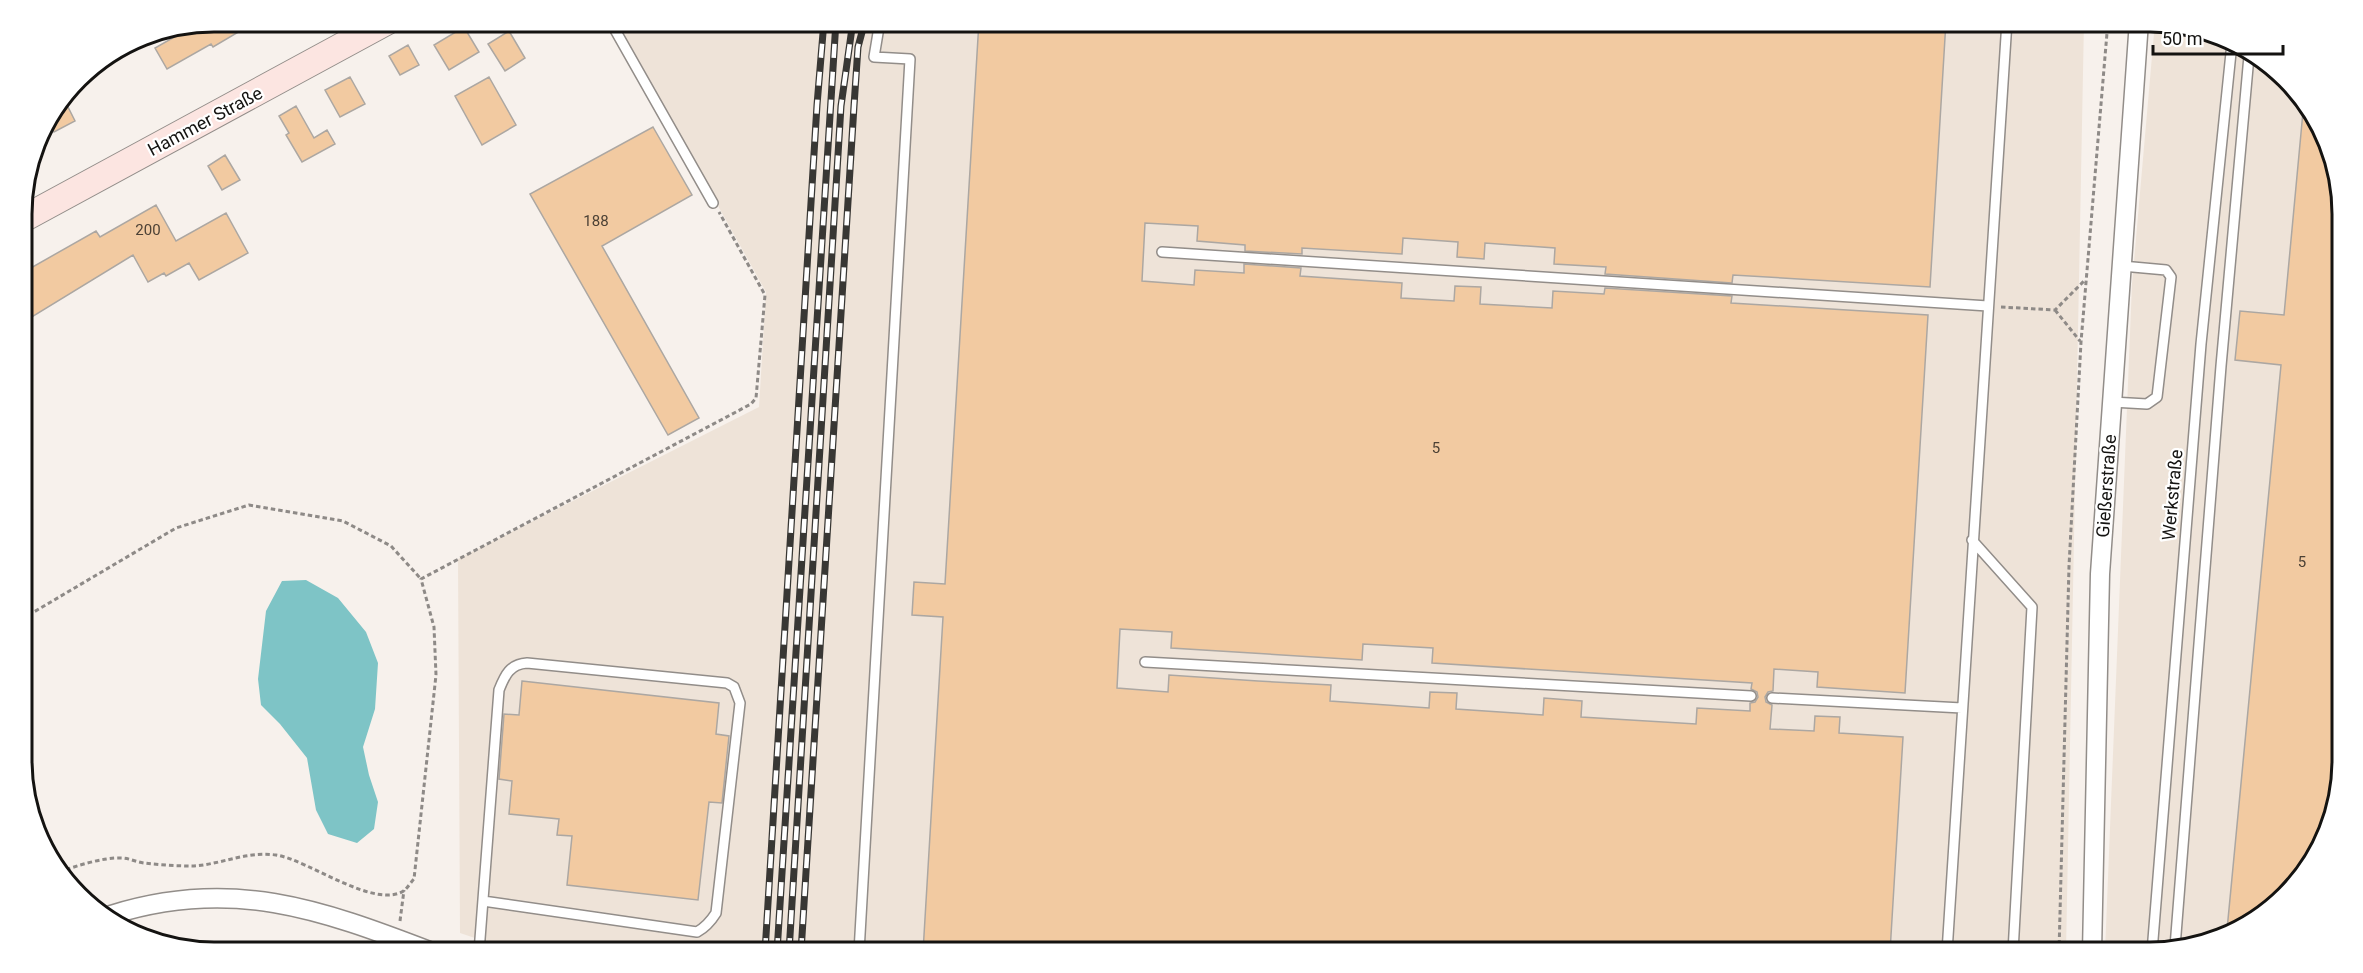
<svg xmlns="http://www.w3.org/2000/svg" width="2363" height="973" viewBox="0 0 2363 973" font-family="Roboto,sans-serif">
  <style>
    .built { fill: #eee3d8 }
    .water { fill: #7ec4c6 }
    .building { fill: #f2caa1; stroke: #aca7a2; stroke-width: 1.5; fill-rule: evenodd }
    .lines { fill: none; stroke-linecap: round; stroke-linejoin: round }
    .service-casing { stroke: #928d89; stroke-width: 12 }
    .minor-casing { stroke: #928d89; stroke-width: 21 }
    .secondary-casing { stroke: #928d89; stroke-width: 28 }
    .path { stroke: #8e8a87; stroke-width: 3; stroke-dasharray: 4.5 3; stroke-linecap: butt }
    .service { stroke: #fff; stroke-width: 9 }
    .minor { stroke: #fff; stroke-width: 18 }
    .secondary { stroke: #fce5e1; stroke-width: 26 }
    .rail-casing { stroke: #383734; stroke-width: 7 }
    .rail { stroke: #fff; stroke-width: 4.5; stroke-dasharray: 14; stroke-linecap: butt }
    .labels { text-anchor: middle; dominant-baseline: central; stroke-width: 4.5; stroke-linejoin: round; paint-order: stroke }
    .number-label { font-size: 15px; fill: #4c4135 }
    .street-label { font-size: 18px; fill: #141311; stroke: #fff }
    .rim { fill: none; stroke: #141311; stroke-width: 3 }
  </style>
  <rect width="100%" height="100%" fill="#f7f1ec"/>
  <!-- built -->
  <path class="built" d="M615,21H2084L2066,952H517L460,933L458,559L759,407L766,292Z
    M2155,22L2223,36L2302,97L2340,189L2342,760L2327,833L2302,877L2257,919L2162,952H2105L2132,284Z"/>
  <!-- water -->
  <path class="water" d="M306,580L338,598L366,632L378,663L375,709L363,747L369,775L378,802L374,829L357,843L328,834L316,810L307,758L280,724L261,705L258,679L266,611L282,581Z"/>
  <!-- building -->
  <path class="building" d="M213,21H257L213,47L211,44L167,69L155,48L197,24Z
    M979,21H1946L1930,287L1733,275L1732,283L1605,274L1606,267L1554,264L1555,248L1485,243L1484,259L1457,257L1458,242L1403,238L1402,254L1302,248V254L1245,251V245L1197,241L1198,226L1145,223L1142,281L1194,285L1195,270L1244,273V264L1301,268L1300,276L1402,283L1401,298L1454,301L1455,286L1481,287L1480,304L1552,308L1553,291L1604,294L1605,288L1732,296L1731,303L1928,315L1905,693L1817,687L1818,672L1774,669L1773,691L1768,692L1765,697L1766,702L1772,705L1770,729L1814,731L1815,716L1840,717L1839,733L1903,737L1890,952H923L943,617L912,615L914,582L945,584ZM1120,629L1172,632L1171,648L1362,660L1363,644L1433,648L1432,663L1752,683L1751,689L1757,692L1758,697L1755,702L1750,703V711L1697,708L1696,724L1581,717L1582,701L1544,698L1543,715L1456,709L1457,693L1430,692L1429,708L1330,701L1331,685L1258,681L1169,675L1168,692L1117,688Z
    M464,27L479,52L449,70L434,45Z
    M509,31L525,58L505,71L488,44Z
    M408,45L419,65L400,75L389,56Z
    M350,77L365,104L340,117L325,90Z
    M489,77L516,125L482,145L455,96Z
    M64,99L75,121L54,132L47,120Z
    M2304,101L2340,189L2342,760L2327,833L2302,877L2257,919L2227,930L2281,365L2235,360L2240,311L2284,315Z
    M296,106L314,138L327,130L335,144L302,162L286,135L289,133L279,116Z
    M653,127L692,195L602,246L699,418L668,435L530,194Z
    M225,155L240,180L222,190L208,166Z
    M156,205L176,241L226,213L248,253L199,280L189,263L166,276L164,273L148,282L133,255L22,323V273L96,231L100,237Z
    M522,681L719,703L716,734L729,736L722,803L709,802L698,900L567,885L572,836L557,835L559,819L509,814L512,781L499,779L504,714L519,715Z"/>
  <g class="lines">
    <!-- service casing -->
    <g class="service-casing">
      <path id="service" d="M610,21L713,203
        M1162,252L1988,306
        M2112,402L2147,404L2157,397L2171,277L2166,270L2122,266
        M1972,540L2032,607L2013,952
        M1145,662L1751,696
        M1772,698L1962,708
        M2175,947L2221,366L2249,56
        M479,952L499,690C505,675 510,664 527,663L727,683L734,687L740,703L716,913C711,921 706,927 697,932L483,901
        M859,952L910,59L874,57L880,21
        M1947,952L2007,21
        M2152,952L2201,344L2232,43"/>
    </g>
    <!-- minor casing -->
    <g class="minor-casing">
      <path id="minor" d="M111,915C231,877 320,909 432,952
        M2092,952L2100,574L2139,21"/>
    </g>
    <!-- secondary casing -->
    <g class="secondary-casing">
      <path id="secondary" d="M21,220L388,21"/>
    </g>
    <!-- path -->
    <path class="path" d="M408,29L422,21
      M2001,307L2055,310L2084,281
      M2055,310L2080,341
      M22,619L176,528L249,505L343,521L391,546L421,579
      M59,872C76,866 104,857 121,858C129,858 136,862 144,863C160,865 178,866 194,866C222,864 247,851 276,855C309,860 376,911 405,890C408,887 411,882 414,879L436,675L434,627L421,579L751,404L756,398L765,295L719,212
      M400,921L404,890
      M2059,952L2069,566L2081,342L2108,21"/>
    <!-- service -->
    <use href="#service" class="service"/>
    <!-- minor -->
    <use href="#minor" class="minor"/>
    <!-- secondary -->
    <use href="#secondary" class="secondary"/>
    <!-- rail casing -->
    <g class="rail-casing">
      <path id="rail" d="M765,952L817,105L824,21
        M777,952L836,21
        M789,952L841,106L853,21
        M801,952L854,106L858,47L865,21"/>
    </g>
    <!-- rail -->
    <use href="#rail" class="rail"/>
  </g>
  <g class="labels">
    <!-- number labels -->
    <g class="number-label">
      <text x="596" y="221">188</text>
      <text x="148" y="230">200</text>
      <text x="1436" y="448">5</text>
      <text x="2302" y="562">5</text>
    </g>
    <!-- street labels -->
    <g class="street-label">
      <text transform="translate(205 121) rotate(-28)">Hammer Straße</text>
      <text transform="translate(2106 486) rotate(-86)">Gießerstraße</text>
      <text transform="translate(2172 495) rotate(-85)">Werkstraße</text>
    </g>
  </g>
  <!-- crop -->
  <path d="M0 0H2363V973H0ZM214 32H2150A182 182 0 0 1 2332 214V760A182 182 0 0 1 2150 942H214A182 182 0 0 1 32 760V214A182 182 0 0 1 214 32Z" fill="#fff" fill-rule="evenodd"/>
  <path class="rim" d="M214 32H2150A182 182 0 0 1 2332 214V760A182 182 0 0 1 2150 942H214A182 182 0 0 1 32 760V214A182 182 0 0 1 214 32Z"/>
  <!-- scale -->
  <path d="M2153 45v9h130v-9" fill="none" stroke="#141311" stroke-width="3"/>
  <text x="2162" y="45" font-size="18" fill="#141311" stroke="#ffffff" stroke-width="4.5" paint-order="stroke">50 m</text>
</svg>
